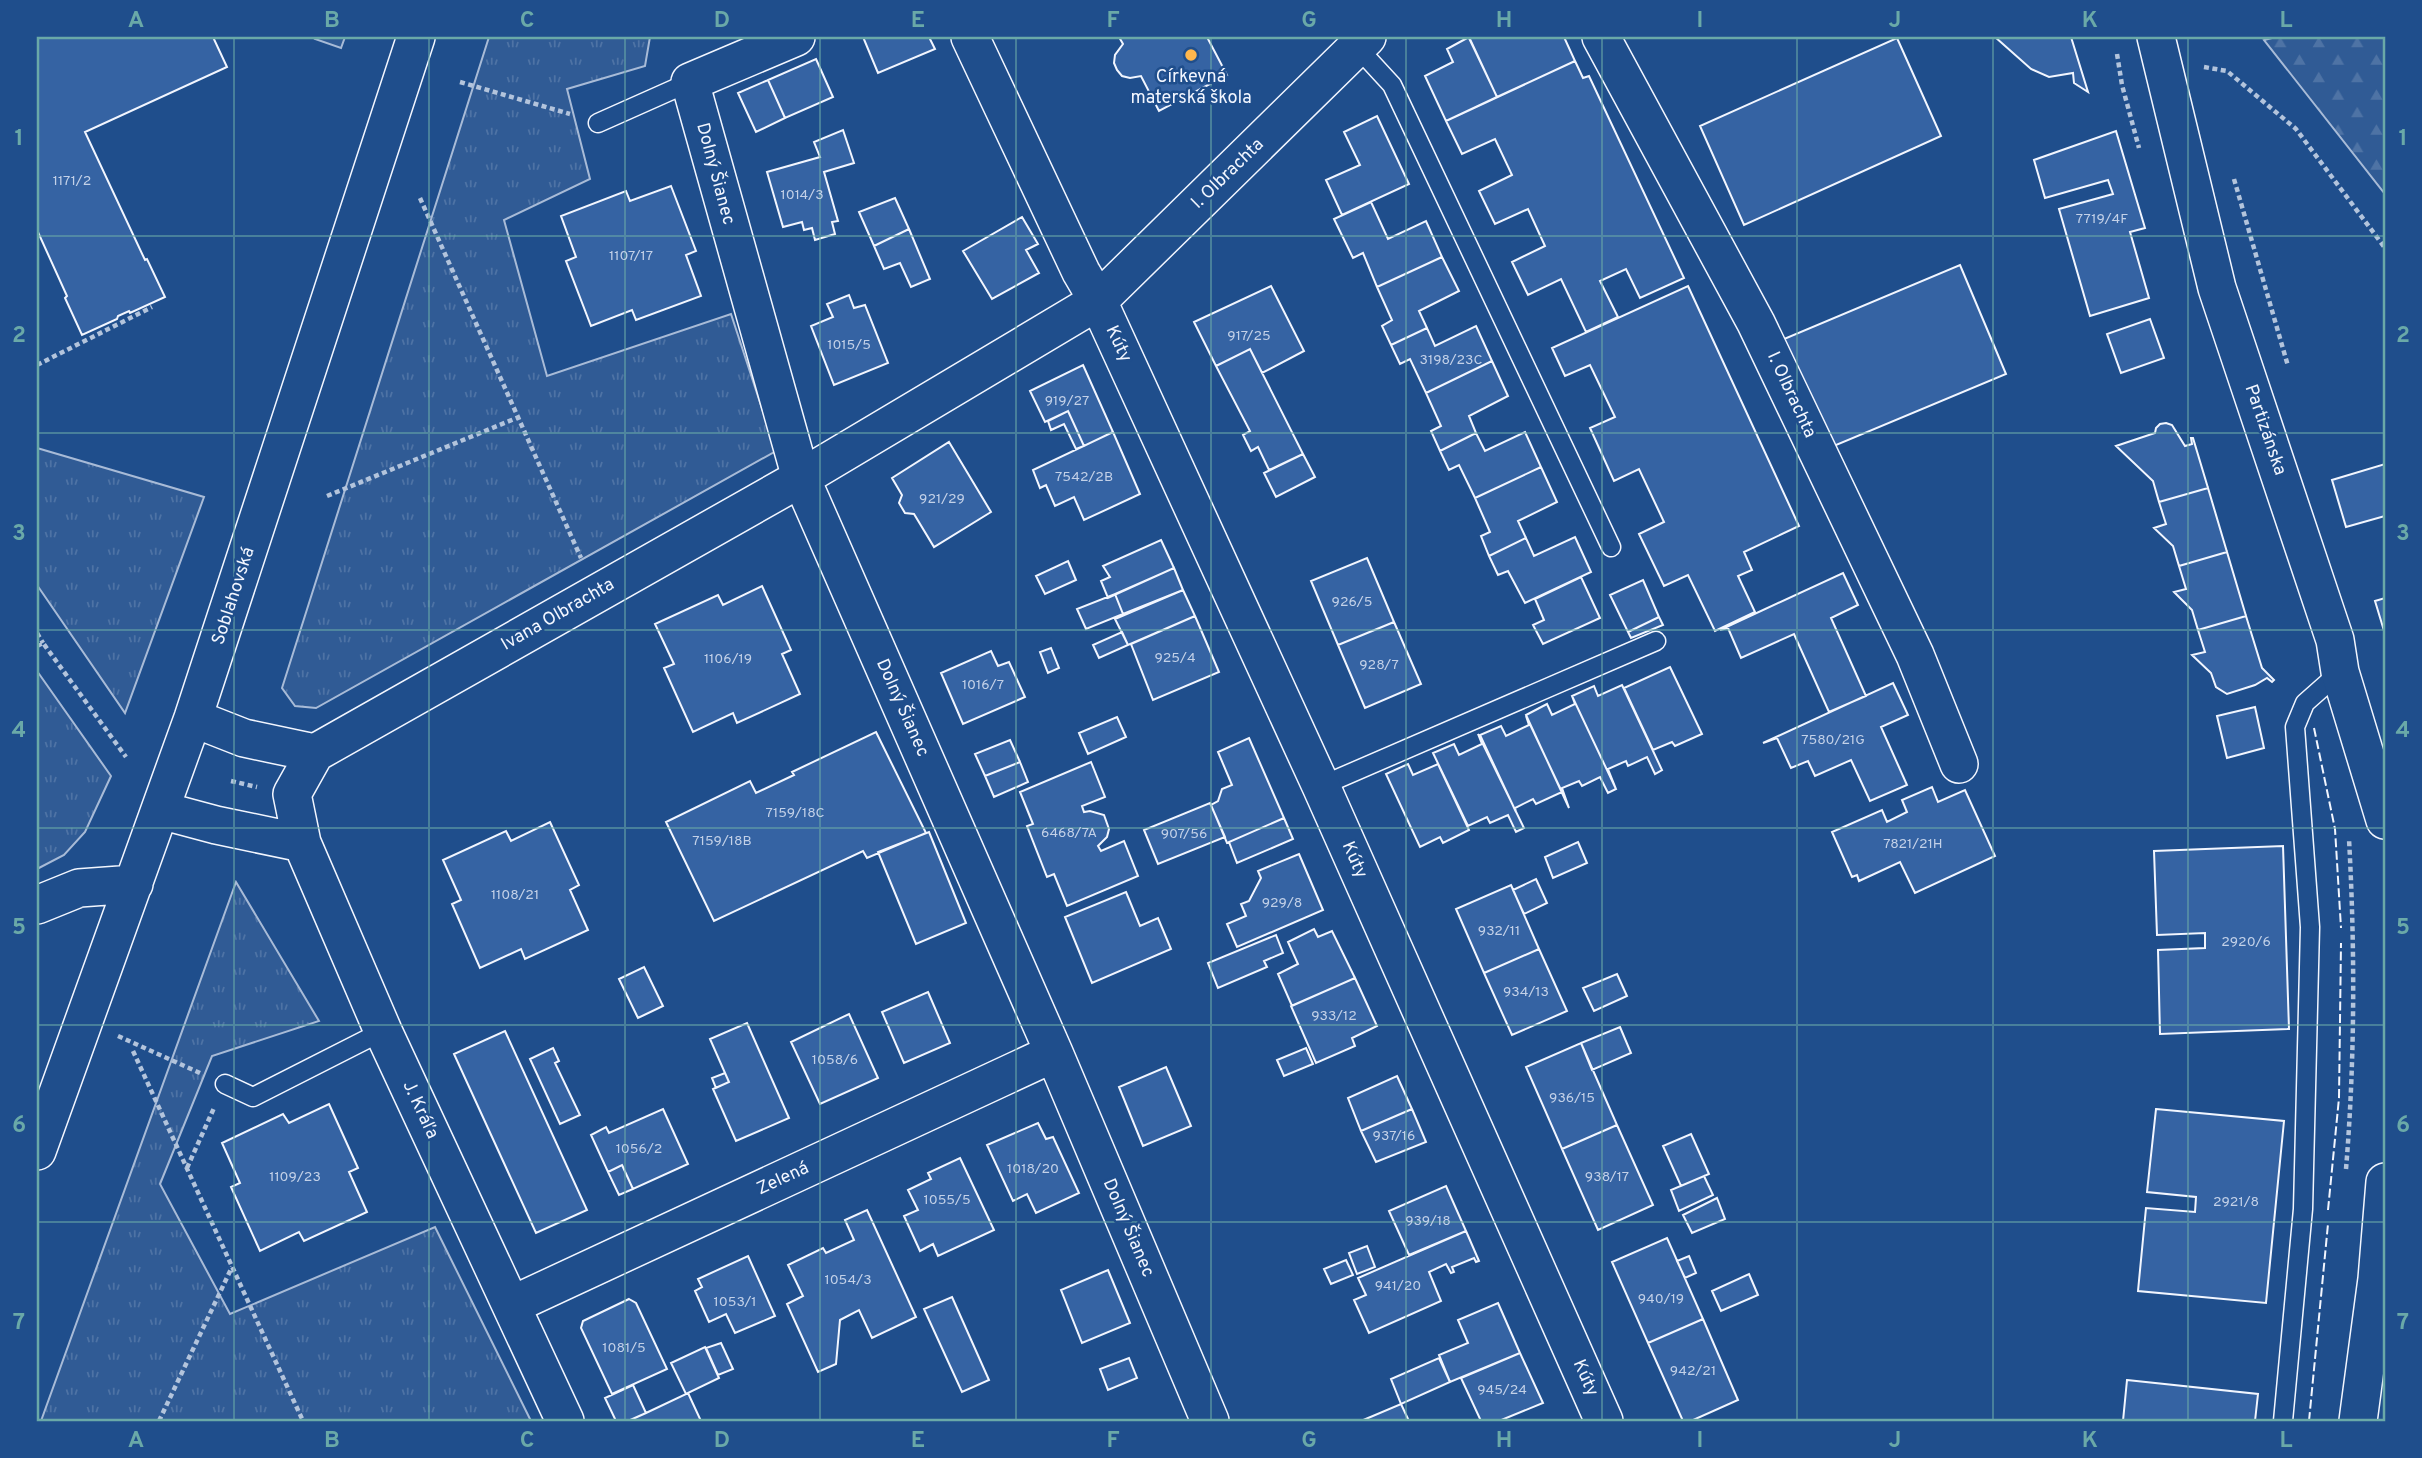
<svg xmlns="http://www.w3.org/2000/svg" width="2422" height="1458" viewBox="0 0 2422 1458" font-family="Overpass,sans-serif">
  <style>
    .grass { fill: url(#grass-tufts); stroke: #a8bbd7; stroke-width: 2 }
    .forest { fill: url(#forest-firs); stroke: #a8bbd7; stroke-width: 2 }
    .built { fill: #305b95; stroke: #a8bbd7; stroke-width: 2 }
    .building { fill: #3563a3; stroke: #f2f6ff; stroke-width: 2 }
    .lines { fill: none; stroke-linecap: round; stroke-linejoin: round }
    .service-casing { stroke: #f2f6ff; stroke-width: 21 }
    .minor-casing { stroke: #f2f6ff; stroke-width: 40 }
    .path { stroke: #b3c4dc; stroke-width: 4.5; stroke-dasharray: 5 3.5; stroke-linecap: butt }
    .service { stroke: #1f4e8c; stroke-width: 18 }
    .minor { stroke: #1f4e8c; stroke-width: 37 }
    .fence { stroke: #f2f6ff; stroke-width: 2; stroke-dasharray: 9 3.5; stroke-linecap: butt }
    .grid { fill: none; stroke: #6aa9a8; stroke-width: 2; stroke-opacity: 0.55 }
    .poi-dot { fill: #ffb74d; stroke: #1f4e8c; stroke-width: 2.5 }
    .labels { text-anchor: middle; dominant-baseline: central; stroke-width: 5; stroke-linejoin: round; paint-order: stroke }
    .number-label { font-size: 14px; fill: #c3d1e8 }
    .poi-label { font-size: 18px; fill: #f2f6ff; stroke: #1f4e8c }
    .street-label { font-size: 18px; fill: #f2f6ff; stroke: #1f4e8c }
    .neatline { fill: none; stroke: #6aa9a8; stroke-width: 2.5 }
    .grid-label { font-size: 23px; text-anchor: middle; font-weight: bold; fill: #6aa9a8 }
  </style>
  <defs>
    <pattern id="grass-tufts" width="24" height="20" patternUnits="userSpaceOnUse" patternTransform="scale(1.75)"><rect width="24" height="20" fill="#305b95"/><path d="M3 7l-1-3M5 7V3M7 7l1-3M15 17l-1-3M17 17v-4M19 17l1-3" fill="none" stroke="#4e73a5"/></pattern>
    <pattern id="forest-firs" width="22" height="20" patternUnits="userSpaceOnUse" patternTransform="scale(1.75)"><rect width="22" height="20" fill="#305b95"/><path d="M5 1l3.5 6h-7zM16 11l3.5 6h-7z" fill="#4e73a5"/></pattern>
  </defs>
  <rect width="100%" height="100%" fill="#1f4e8c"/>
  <!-- grass -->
  <path class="grass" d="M489,37H650L645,66L567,89L590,179L504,220L547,376L731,314L776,451L316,708L295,706L282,688Z
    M37,448L204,497L125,713L37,585Z
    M37,671L111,776L85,832L64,855L37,869Z
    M236,882L319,1021L212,1056L160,1184L230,1314L435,1227L531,1421H41Z"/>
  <!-- forest -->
  <path class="forest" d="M2276,37H2385V194L2264,40Z"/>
  <!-- built -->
  <path class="built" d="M316,37H345L341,48L315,39Z"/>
  <!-- building -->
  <path class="building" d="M37,37H213L227,67L85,132L145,260L147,259L165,297L130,313L129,311L118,316L117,319L82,335L65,298L67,296L37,230Z
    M863,37H929L935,49L878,73Z
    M1119,37H1207L1227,75L1159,111L1141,76L1130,78L1122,76L1117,70L1114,63L1115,55L1123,44Z
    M1469,37L1497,97L1446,121L1425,76L1453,62L1447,49Z
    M1472,37H1564L1575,61L1497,97L1469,38Z
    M1995,37H2071L2088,92L2074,83L2073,73L2049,77L2031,69Z
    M1897,38L1941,136L1744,225L1700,126Z
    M816,59L833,97L785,118L768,80Z
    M1575,61L1583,78L1589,76L1684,278L1640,298L1626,269L1600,281L1618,317L1586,332L1561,279L1528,295L1512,262L1545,246L1528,209L1495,224L1479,191L1512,175L1495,139L1462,154L1446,121Z
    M768,80L785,118L756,132L738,93Z
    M1377,116L1409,184L1342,215L1326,180L1360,165L1344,132Z
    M843,130L854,163L824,172L838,221L832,222L835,234L815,240L812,228L804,230L802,222L783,227L767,172L820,157L814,142Z
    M2116,131L2145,228L2130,232L2149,298L2090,316L2059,209L2113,194L2108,180L2045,198L2034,160Z
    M671,186L696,251L686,255L701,296L636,320L632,310L591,326L566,261L576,257L561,216L626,191L630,201Z
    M895,198L909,229L874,246L859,212Z
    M1371,202L1388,239L1426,221L1442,257L1377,287L1363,253L1353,258L1334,219Z
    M1022,217L1038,244L1026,250L1039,273L992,299L963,251Z
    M909,229L930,279L911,287L900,263L884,269L874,246Z
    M1442,257L1459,291L1419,311L1427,328L1391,345L1382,326L1392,320L1377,287Z
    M1960,265L2006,374L1829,448L1784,339Z
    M1271,286L1304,351L1262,373L1250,349L1216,366L1194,322Z
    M1688,286L1799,526L1744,552L1752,570L1738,576L1755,612L1715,631L1688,575L1664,586L1639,534L1664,522L1639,469L1614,481L1590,428L1615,417L1590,365L1565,376L1552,348Z
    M849,295L854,308L865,305L888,363L834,385L811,326L833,317L827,304Z
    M2150,319L2164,358L2121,373L2107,334Z
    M1476,326L1492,361L1426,393L1410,359L1400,364L1391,345L1427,328L1435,346Z
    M1250,349L1303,454L1269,470L1258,447L1251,451L1243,435L1250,431L1216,366Z
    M1492,361L1508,396L1469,416L1476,433L1440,451L1431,431L1441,426L1426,393Z
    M1083,365L1113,432L1084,446L1068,411L1045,422L1030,391Z
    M1068,411L1084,446L1076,449L1064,424L1051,430L1048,421Z
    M2166,423L2172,425L2185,446L2192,444L2191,438H2193L2208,488L2159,502L2153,481L2116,446L2155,433L2156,428L2160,424Z
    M1113,432L1140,494L1084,520L1074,497L1055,506L1046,485L1040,488L1033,470Z
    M1525,432L1541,467L1475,498L1459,465L1449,470L1440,451L1476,433L1485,451Z
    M949,442L991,512L934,547L914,514L905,513L899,503L902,495L892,478Z
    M1303,454L1315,477L1276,497L1264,473Z
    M2385,464V516L2346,527L2332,480Z
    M1541,467L1557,502L1518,521L1526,538L1489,556L1481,536L1490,532L1475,498Z
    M2208,488L2227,552L2179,566L2173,546L2154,528L2166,524L2159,502Z
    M1575,537L1591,572L1525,603L1508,571L1498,575L1489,556L1526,538L1534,556Z
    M1161,540L1174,568L1108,598L1101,581L1110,577L1103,566Z
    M2227,552L2246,616L2198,630L2192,610L2174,592L2186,589L2179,566Z
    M1367,558L1394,622L1338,645L1311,581Z
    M1068,561L1076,580L1045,594L1036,576Z
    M1174,568L1183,590L1123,614L1115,594Z
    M1843,573L1858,605L1831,618L1866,696L1829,712L1794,634L1741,658L1728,628L1720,630Z
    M1581,577L1600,618L1543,644L1533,625L1544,620L1535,599Z
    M1643,580L1659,617L1628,632L1610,595Z
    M762,586L791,650L782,654L800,694L737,723L733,713L693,732L664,668L674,664L655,624L718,595L723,605Z
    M1183,590L1195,616L1128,645L1115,619Z
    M1115,594L1123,614L1086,629L1077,609Z
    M2385,598V634L2375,601Z
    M1195,616L1219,672L1153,700L1131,644Z
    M2246,616L2262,668L2274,680L2272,682L2267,678L2255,685L2227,694L2216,687L2211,673L2192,655L2205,652L2198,630Z
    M1659,617L1663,625L1631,638L1628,632Z
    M1394,622L1421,684L1365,708L1338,645Z
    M1122,632L1128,645L1099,658L1093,645Z
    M1051,648L1059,668L1048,673L1040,652Z
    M991,651L998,666L1009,662L1025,697L963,724L941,673Z
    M1670,667L1702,734L1675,746L1672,742L1653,750L1624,688Z
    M1893,683L1908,715L1881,727L1907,785L1870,801L1851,760L1815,776L1808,761L1791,768L1777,738L1763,743Z
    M1622,685L1662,770L1655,774L1647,757L1628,766L1626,761L1608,769L1616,789L1572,696L1594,686L1598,696Z
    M1572,696L1616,789L1608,793L1600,777L1582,786L1579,781L1562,788L1569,808L1526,715L1547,704L1552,715L1575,704Z
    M2255,707L2264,748L2227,758L2217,716Z
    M1526,716L1562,792L1536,804L1533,799L1515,808L1516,812L1480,735L1501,726L1506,736L1529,725Z
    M1117,717L1126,737L1088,754L1079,733Z
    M876,732L926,833L867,858L863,851L714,921L666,822L750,781L756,793L794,775L792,772Z
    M1478,734L1524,828L1516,832L1508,815L1490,823L1487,817L1468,826L1433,753L1454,744L1459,755L1482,744Z
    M1249,738L1284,818L1227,843L1211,805L1218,801L1222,789L1232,785L1218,752Z
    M1010,740L1020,762L985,776L975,754Z
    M1020,762L1028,782L994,797L985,776Z
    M1091,762L1105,797L1082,806L1084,812L1090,811L1104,815L1109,829L1107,837L1098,846L1101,851L1124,841L1138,876L1067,906L1054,874L1047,877L1027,826L1033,824L1020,792Z
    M1408,764L1413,775L1438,764L1469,830L1443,843L1440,837L1420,847L1386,774Z
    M1932,787L1938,802L1965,790L1995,856L1915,893L1900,862L1859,881L1857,875L1852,877L1832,832L1882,810L1887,822L1907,812L1902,800Z
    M1210,803L1225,837L1158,864L1144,830Z
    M1284,818L1293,839L1237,863L1229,842Z
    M550,822L579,885L570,890L588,930L525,959L521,949L480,968L452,904L461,900L443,860L506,831L511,841Z
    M929,832L966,923L916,944L878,852Z
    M1578,842L1587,863L1553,878L1545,857Z
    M2283,846L2289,1029L2160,1034L2158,950L2205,948V933L2157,935L2154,851Z
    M1299,854L1323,910L1237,947L1227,924L1246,916L1241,904L1249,901L1261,878L1258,871Z
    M1536,879L1547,903L1524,914L1513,890Z
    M1511,885L1539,949L1484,973L1456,909Z
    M1126,892L1140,926L1158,918L1171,949L1092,983L1065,917Z
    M1314,929L1318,937L1332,931L1355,978L1292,1006L1278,974L1298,964L1288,942Z
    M1276,935L1283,953L1264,961L1267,967L1218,988L1208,963Z
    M1539,949L1567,1011L1512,1035L1484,973Z
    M644,967L663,1006L638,1018L619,979Z
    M1617,974L1627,996L1594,1011L1583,988Z
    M1355,978L1377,1026L1352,1038L1355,1046L1316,1063L1291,1006Z
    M928,992L950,1043L904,1063L882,1012Z
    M849,1014L878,1078L820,1104L791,1042Z
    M747,1023L789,1118L736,1141L713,1089L729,1082L710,1039Z
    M1620,1027L1631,1053L1592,1070L1581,1043Z
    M505,1031L587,1210L536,1233L454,1054Z
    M1581,1043L1617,1125L1562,1149L1526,1067Z
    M553,1048L559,1061L555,1063L580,1115L560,1124L530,1059Z
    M1306,1048L1313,1064L1284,1076L1277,1060Z
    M1166,1067L1191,1126L1143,1146L1119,1087Z
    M725,1073L729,1082L716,1088L712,1078Z
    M1397,1076L1412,1109L1361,1131L1348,1098Z
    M329,1104L358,1168L349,1172L367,1212L304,1241L299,1232L260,1251L231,1187L240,1183L222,1143L283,1114L289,1123Z
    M663,1109L688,1164L633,1189L622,1165L608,1172L591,1135L606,1127L609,1133Z
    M1412,1109L1426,1142L1376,1162L1361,1131Z
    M2156,1109L2284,1121L2266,1303L2138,1291L2146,1208L2195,1212L2196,1197L2147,1192Z
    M1038,1123L1046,1139L1053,1137L1079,1193L1036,1213L1027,1194L1013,1201L987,1145Z
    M1617,1125L1653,1205L1598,1230L1562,1149Z
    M1691,1134L1709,1174L1681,1186L1663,1146Z
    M960,1158L994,1230L938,1256L933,1244L920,1251L904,1216L918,1210L908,1190L931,1179L928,1173Z
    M622,1165L633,1189L619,1195L608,1172Z
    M1704,1176L1713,1195L1679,1211L1671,1190Z
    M1446,1186L1466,1231L1409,1255L1389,1211Z
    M1717,1198L1725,1219L1692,1233L1683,1215Z
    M867,1210L916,1317L872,1338L859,1310L840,1320L836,1364L818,1372L787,1304L803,1296L788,1265L823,1248L826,1253L854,1240L845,1220Z
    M1466,1231L1479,1261L1476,1262L1474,1258L1452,1267L1454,1272L1451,1273L1446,1264L1429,1272L1441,1301L1369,1333L1354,1300L1366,1295L1358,1278Z
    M1667,1238L1703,1319L1648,1343L1612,1262Z
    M1367,1246L1375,1267L1357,1274L1349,1253Z
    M748,1256L775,1316L735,1333L726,1314L709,1322L695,1291L702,1287L698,1279Z
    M1689,1256L1696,1273L1685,1278L1677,1261Z
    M1346,1260L1353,1275L1331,1284L1324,1269Z
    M1108,1270L1130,1323L1082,1343L1061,1290Z
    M1749,1274L1758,1295L1721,1311L1712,1291Z
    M952,1297L989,1380L962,1392L924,1309Z
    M629,1299L636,1303L667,1369L612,1394L581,1328L583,1321Z
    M1498,1303L1520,1353L1450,1382L1439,1355L1468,1343L1458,1320Z
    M1703,1319L1738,1400L1691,1421H1683L1648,1343Z
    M721,1343L733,1369L718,1375L706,1348Z
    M705,1347L719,1378L686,1394L671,1363Z
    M1520,1353L1543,1403L1499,1421H1481L1461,1378Z
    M1129,1358L1137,1378L1108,1390L1100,1369Z
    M1439,1358L1450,1382L1401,1404L1391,1379Z
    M2127,1380L2258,1394L2255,1421H2123Z
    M633,1385L646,1413L628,1421H616L605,1398Z
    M688,1393L701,1421H628L646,1413Z
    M1401,1404L1409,1421H1361Z"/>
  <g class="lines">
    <!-- service casing -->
    <g class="service-casing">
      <path id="service" d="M1357,47L1392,85L1611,547
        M598,123L690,82
        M1321,786L1656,641
        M225,1084L253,1097L383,1031
        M2283,1421L2303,1209L2310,927L2295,727L2305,703L2340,672"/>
    </g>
    <!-- minor casing -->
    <g class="minor-casing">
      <path id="minor" d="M796,37L690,82L801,478L1054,1053L1210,1421
        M970,37L1081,272L1098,301L1321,786L1604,1421
        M1601,37L1756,323L1915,655L1959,764
        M2156,37L2217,288L2335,640L2340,672L2385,820
        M193,718L244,738L315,753
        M160,810L216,825L302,843
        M37,905L79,888L134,884
        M37,1151L193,718L416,37
        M512,1305L1054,1053
        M565,1421L383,1031L302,843L292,794L315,753L801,478L1098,301L1367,37
        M2358,1421L2377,1279L2385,1182"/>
    </g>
    <!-- path -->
    <path class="path" d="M2117,54L2122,85L2139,148
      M2204,67L2227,71L2296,129L2385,248
      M460,82L570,114
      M2234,179L2288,366
      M420,198L581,558
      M37,365L152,307
      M327,496L519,417
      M37,633L43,643
      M37,646L43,643L126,757
      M231,781L257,787
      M118,1036L200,1073
      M133,1051L303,1421
      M187,1168L214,1108
      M2346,1169C2355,1059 2355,949 2349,839
      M159,1421L232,1267"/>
    <!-- service -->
    <use href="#service" class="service"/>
    <!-- minor -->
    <use href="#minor" class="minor"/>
    <!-- fence -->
    <path class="fence" d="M2314,728L2335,829L2341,928
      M2328,1210L2339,1098L2341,943
      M2309,1421L2328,1224"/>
  </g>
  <!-- grid -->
  <path class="grid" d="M234,37V1421M429,37V1421M625,37V1421M820,37V1421M1016,37V1421M1211,37V1421M1406,37V1421M1602,37V1421M1797,37V1421M1993,37V1421M2188,37V1421M37,236H2385M37,433H2385M37,630H2385M37,828H2385M37,1025H2385M37,1222H2385"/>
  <!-- markers -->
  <circle class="poi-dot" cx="1191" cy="55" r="7"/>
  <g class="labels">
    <!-- number labels -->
    <g class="number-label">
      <text x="72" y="181">1171/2</text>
      <text x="802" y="195">1014/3</text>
      <text x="2102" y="219">7719/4F</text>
      <text x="631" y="256">1107/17</text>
      <text x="1249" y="336">917/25</text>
      <text x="849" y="345">1015/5</text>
      <text x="1451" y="360">3198/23C</text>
      <text x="1067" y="401">919/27</text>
      <text x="1084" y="477">7542/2B</text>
      <text x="942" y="499">921/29</text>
      <text x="1352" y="602">926/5</text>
      <text x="1175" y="658">925/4</text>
      <text x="728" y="659">1106/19</text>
      <text x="1379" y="665">928/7</text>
      <text x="983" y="685">1016/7</text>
      <text x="1833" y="740">7580/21G</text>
      <text x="795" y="813">7159/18C</text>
      <text x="1069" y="833">6468/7A</text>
      <text x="1184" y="834">907/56</text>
      <text x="722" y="841">7159/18B</text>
      <text x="1913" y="844">7821/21H</text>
      <text x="515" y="895">1108/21</text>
      <text x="1282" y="903">929/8</text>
      <text x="1499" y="931">932/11</text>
      <text x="2246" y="942">2920/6</text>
      <text x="1526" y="992">934/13</text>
      <text x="1334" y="1016">933/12</text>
      <text x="835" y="1060">1058/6</text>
      <text x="1572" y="1098">936/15</text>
      <text x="1394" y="1136">937/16</text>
      <text x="639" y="1149">1056/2</text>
      <text x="1033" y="1169">1018/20</text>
      <text x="295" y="1177">1109/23</text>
      <text x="1607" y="1177">938/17</text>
      <text x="947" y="1200">1055/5</text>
      <text x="2236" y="1202">2921/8</text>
      <text x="1428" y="1221">939/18</text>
      <text x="848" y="1280">1054/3</text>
      <text x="1398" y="1286">941/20</text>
      <text x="1661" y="1299">940/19</text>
      <text x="735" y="1302">1053/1</text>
      <text x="624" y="1348">1081/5</text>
      <text x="1693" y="1371">942/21</text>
      <text x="1502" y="1390">945/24</text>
    </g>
    <!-- poi labels -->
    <g class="poi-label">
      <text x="1191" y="77">Církevná<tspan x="1191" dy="21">materská škola</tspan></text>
    </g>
    <!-- street labels -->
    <g class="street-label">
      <text transform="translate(715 174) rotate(75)">Dolný Šianec</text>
      <text transform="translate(1228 174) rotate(-44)">I. Olbrachta</text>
      <text transform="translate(1118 344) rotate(65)">Kúty</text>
      <text transform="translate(1791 395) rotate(65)">I. Olbrachta</text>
      <text transform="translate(2265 430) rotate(71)">Partizánska</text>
      <text transform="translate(234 596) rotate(-72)">Soblahovská</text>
      <text transform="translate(558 615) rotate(-30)">Ivana Olbrachta</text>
      <text transform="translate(902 708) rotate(66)">Dolný Šianec</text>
      <text transform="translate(1354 860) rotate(66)">Kúty</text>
      <text transform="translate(420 1110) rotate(65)">J. Kráľa</text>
      <text transform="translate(783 1179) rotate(-25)">Zelená</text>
      <text transform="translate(1128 1228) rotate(67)">Dolný Šianec</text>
      <text transform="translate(1585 1378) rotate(66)">Kúty</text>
    </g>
  </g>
  <!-- border -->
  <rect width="2422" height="1458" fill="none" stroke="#1f4e8c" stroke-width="77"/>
  <rect x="38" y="38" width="2346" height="1382" class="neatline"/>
  <g class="grid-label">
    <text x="136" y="27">A</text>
    <text x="332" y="27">B</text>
    <text x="527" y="27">C</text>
    <text x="722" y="27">D</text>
    <text x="918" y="27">E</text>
    <text x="1113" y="27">F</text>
    <text x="1309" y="27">G</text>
    <text x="1504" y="27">H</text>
    <text x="1700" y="27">I</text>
    <text x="1895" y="27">J</text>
    <text x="2090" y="27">K</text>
    <text x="2286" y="27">L</text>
    <text x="19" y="145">1</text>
    <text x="2403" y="145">1</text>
    <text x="19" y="342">2</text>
    <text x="2403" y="342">2</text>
    <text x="19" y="540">3</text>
    <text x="2403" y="540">3</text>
    <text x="19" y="737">4</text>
    <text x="2403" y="737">4</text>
    <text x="19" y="934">5</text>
    <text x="2403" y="934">5</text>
    <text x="19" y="1132">6</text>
    <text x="2403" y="1132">6</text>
    <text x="19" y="1329">7</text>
    <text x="2403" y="1329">7</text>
    <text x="136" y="1447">A</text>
    <text x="332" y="1447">B</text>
    <text x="527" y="1447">C</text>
    <text x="722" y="1447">D</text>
    <text x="918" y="1447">E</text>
    <text x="1113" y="1447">F</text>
    <text x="1309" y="1447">G</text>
    <text x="1504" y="1447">H</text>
    <text x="1700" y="1447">I</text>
    <text x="1895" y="1447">J</text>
    <text x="2090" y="1447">K</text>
    <text x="2286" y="1447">L</text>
  </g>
</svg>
